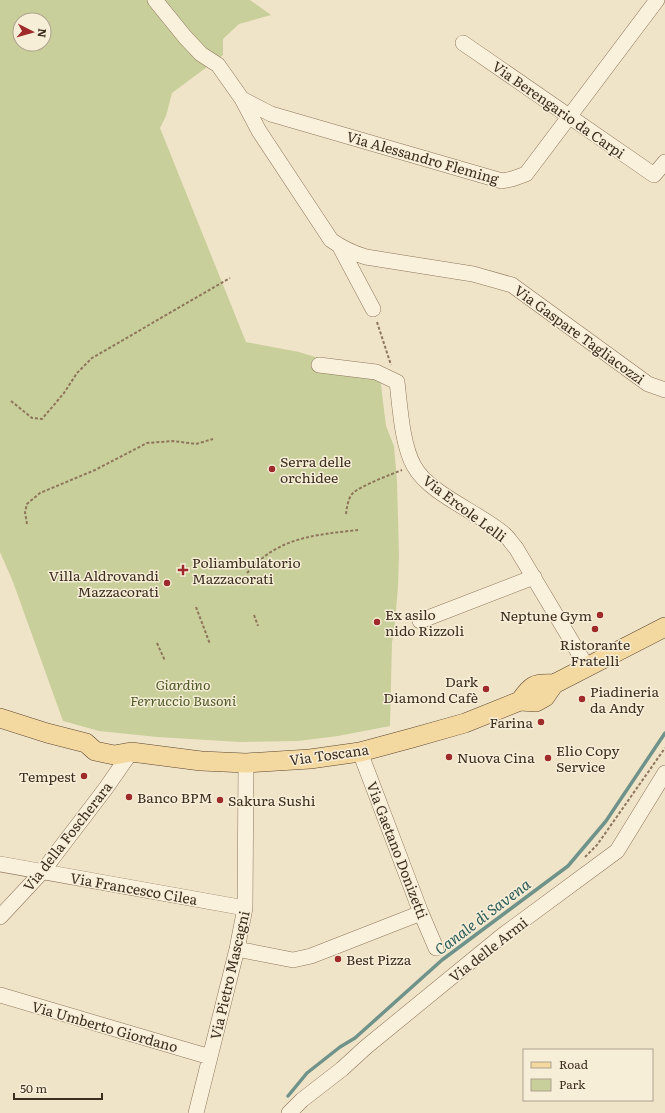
<svg xmlns="http://www.w3.org/2000/svg" width="665" height="1113" viewBox="0 0 665 1113" font-family="Literata,serif">
  <style>
    .green { fill: #c9cf9b; fill-rule: evenodd }
    .lines { fill: none; stroke-linecap: round; stroke-linejoin: round }
    .stream { stroke: #6f938a; stroke-width: 3.5 }
    .minor-casing { stroke: #8d765c; stroke-width: 16 }
    .major-casing { stroke: #5b4430; stroke-width: 20 }
    .path { stroke: #8d765c; stroke-width: 2; stroke-dasharray: 3 2; stroke-linecap: butt }
    .minor { stroke: #faf1dc; stroke-width: 15 }
    .major { stroke: #f3d9a0; stroke-width: 19 }
    .poi-dot { fill: #9e2a2b; stroke: #f7eed8; stroke-width: 1.5 }
    .labels { text-anchor: middle; dominant-baseline: central; stroke-width: 3; stroke-linejoin: round; paint-order: stroke }
    .street-label { font-size: 14px; fill: #3d2e20; stroke: #f7eed8 }
    .poi-label { font-size: 14px; fill: #3d2e20; stroke: #f7eed8; text-anchor: start }
    .park-label { font-size: 14px; font-style: italic; fill: #4d5a26; stroke: #f7eed8 }
    .water-label { font-size: 15px; font-style: italic; fill: #2f5d5a; stroke: #f7eed8 }
  </style>
  <rect width="100%" height="100%" fill="#f0e4c8"/>
  <!-- green -->
  <path class="green" d="M0,0H250L271,15L239,24L223,39V55L172,93L166,116L160,128L246,342L299,352L380,377L386,426L394,446L397,481L399,555L398,587L394,633L392,642L390,726L338,736L298,741L240,742L157,737L99,731L63,721L13,582L0,552ZM20,20H44V44H20Z"/>
  <g class="lines">
    <!-- stream -->
    <path class="stream" d="M288,1096L307,1073L340,1047L355,1038L442,960L568,866L606,821L665,733"/>
    <!-- minor casing -->
    <g class="minor-casing">
      <path id="minor" d="M155,0L185,37L201,54L218,65L242,99L271,114L502,181L512,179L526,174L657,0
        M463,43L654,175L665,162
        M242,99L259,131L331,240C342,248 353,253 366,257L473,274L512,285L648,384L665,390
        M340,247L373,309
        M319,365L376,372L397,382C400,406 402,445 414,466C429,494 480,513 504,534C509,538 512,544 516,548L587,667
        M420,621L534,577
        M360,752L421,913L436,948
        M0,864L245,908
        M0,917L42,872L106,788L131,752
        M237,949L293,960L311,956L421,913
        M0,995L210,1057
        M196,1113L237,949L245,908L246,763
        M289,1113L302,1100L342,1069L366,1047L503,935L617,851L665,773"/>
    </g>
    <!-- major casing -->
    <g class="major-casing">
      <path id="major" d="M520,701C531,685 534,683 554,684L665,627
        M0,718L47,733L86,743L95,751L114,755L131,752L201,761L246,763L310,759L360,752L412,738L465,723L520,701L536,702L545,697L554,684"/>
    </g>
    <!-- path -->
    <path class="path" d="M377,322L391,365
      M11,401L32,418L42,419L64,393L77,373L92,358L230,278
      M346,514C347,507 348,498 353,493C360,486 392,474 402,470
      M27,524L25,512L27,504L40,493L95,470L147,443L173,441L196,444L213,439
      M247,573C278,537 314,535 358,530
      M196,607L210,644
      M254,615L258,626
      M157,643L165,661
      M585,857L597,845L665,748"/>
    <!-- minor -->
    <use href="#minor" class="minor"/>
    <!-- major -->
    <use href="#major" class="major"/>
  </g>
  <!-- markers -->
  <g class="poi-dot">
    <circle cx="272" cy="469" r="4"/>
    <path d="M181 564h4v4h4v4h-4v4h-4v-4h-4v-4h4z"/>
    <circle cx="167" cy="583" r="4"/>
    <circle cx="600" cy="615" r="4"/>
    <circle cx="377" cy="622" r="4"/>
    <circle cx="595" cy="629" r="4"/>
    <circle cx="486" cy="689" r="4"/>
    <circle cx="582" cy="699" r="4"/>
    <circle cx="541" cy="722" r="4"/>
    <circle cx="449" cy="757" r="4"/>
    <circle cx="548" cy="758" r="4"/>
    <circle cx="84" cy="776" r="4"/>
    <circle cx="129" cy="797" r="4"/>
    <circle cx="220" cy="800" r="4"/>
    <circle cx="338" cy="959" r="4"/>
  </g>
  <g class="labels">
    <!-- street labels -->
    <g class="street-label">
      <text transform="translate(559 109) rotate(35)">Via Berengario da Carpi</text>
      <text transform="translate(423 157) rotate(16)">Via Alessandro Fleming</text>
      <text transform="translate(580 334) rotate(36)">Via Gaspare Tagliacozzi</text>
      <text transform="translate(465 508) rotate(37)">Via Ercole Lelli</text>
      <text transform="translate(329 754) rotate(-8)">Via Toscana</text>
      <text transform="translate(67 836) rotate(-52)">Via della Foscherara</text>
      <text transform="translate(398 850) rotate(69)">Via Gaetano Donizetti</text>
      <text transform="translate(134 888) rotate(10)">Via Francesco Cilea</text>
      <text transform="translate(488 949) rotate(-38)">Via delle Armi</text>
      <text transform="translate(229 975) rotate(-77)">Via Pietro Mascagni</text>
      <text transform="translate(105 1026) rotate(16)">Via Umberto Giordano</text>
    </g>
    <!-- poi labels -->
    <g class="poi-label">
      <text x="280" y="461">Serra delle<tspan x="280" dy="16">orchidee</tspan></text>
      <text x="192" y="562">Poliambulatorio<tspan x="192" dy="16">Mazzacorati</tspan></text>
      <text x="159" y="575" text-anchor="end">Villa Aldrovandi<tspan x="159" dy="16">Mazzacorati</tspan></text>
      <text x="385" y="614">Ex asilo<tspan x="385" dy="16">nido Rizzoli</tspan></text>
      <text x="592" y="615" text-anchor="end">Neptune Gym</text>
      <text x="595" y="644" text-anchor="middle">Ristorante<tspan x="595" dy="16">Fratelli</tspan></text>
      <text x="478" y="681" text-anchor="end">Dark<tspan x="478" dy="16">Diamond Cafè</tspan></text>
      <text x="590" y="691">Piadineria<tspan x="590" dy="16">da Andy</tspan></text>
      <text x="533" y="722" text-anchor="end">Farina</text>
      <text x="556" y="750">Elio Copy<tspan x="556" dy="16">Service</tspan></text>
      <text x="457" y="757">Nuova Cina</text>
      <text x="76" y="776" text-anchor="end">Tempest</text>
      <text x="137" y="797">Banco BPM</text>
      <text x="228" y="800">Sakura Sushi</text>
      <text x="346" y="959">Best Pizza</text>
    </g>
    <!-- park labels -->
    <g class="park-label">
      <text x="183" y="684">Giardino<tspan x="183" dy="16">Ferruccio Busoni</tspan></text>
    </g>
    <!-- water labels -->
    <g class="water-label">
      <text transform="translate(482 916) rotate(-37)">Canale di Savena</text>
    </g>
  </g>
  <!-- legend -->
  <rect x="523" y="1049" width="130" height="52" fill="#f7eed8" stroke="#ada18e"/>
  <rect x="531" y="1062" width="20" height="6" fill="#f3d9a0" stroke="#ada18e"/>
  <text x="559" y="1069" font-size="12" fill="#3d2e20">Road</text>
  <rect x="531" y="1079" width="20" height="12" fill="#c9cf9b" stroke="#ada18e"/>
  <text x="559" y="1089" font-size="12" fill="#3d2e20">Park</text>
  <!-- north arrow -->
  <g transform="translate(32 32) rotate(96)"><circle r="19" fill="#f7eed8" stroke="#ada18e"/>
  <path d="M0-3L7 15L0 10L-7 15Z" fill="#9e2a2b"/>
  <text y="-6" font-size="11" font-weight="bold" text-anchor="middle" fill="#3d2e20">N</text>
  </g>
  <!-- scale -->
  <path d="M14 1093v6h88v-6" fill="none" stroke="#3d2e20" stroke-width="2"/>
  <text x="20" y="1093" font-size="12" fill="#3d2e20" stroke="#f7eed8" stroke-width="3" paint-order="stroke">50 m</text>
</svg>
